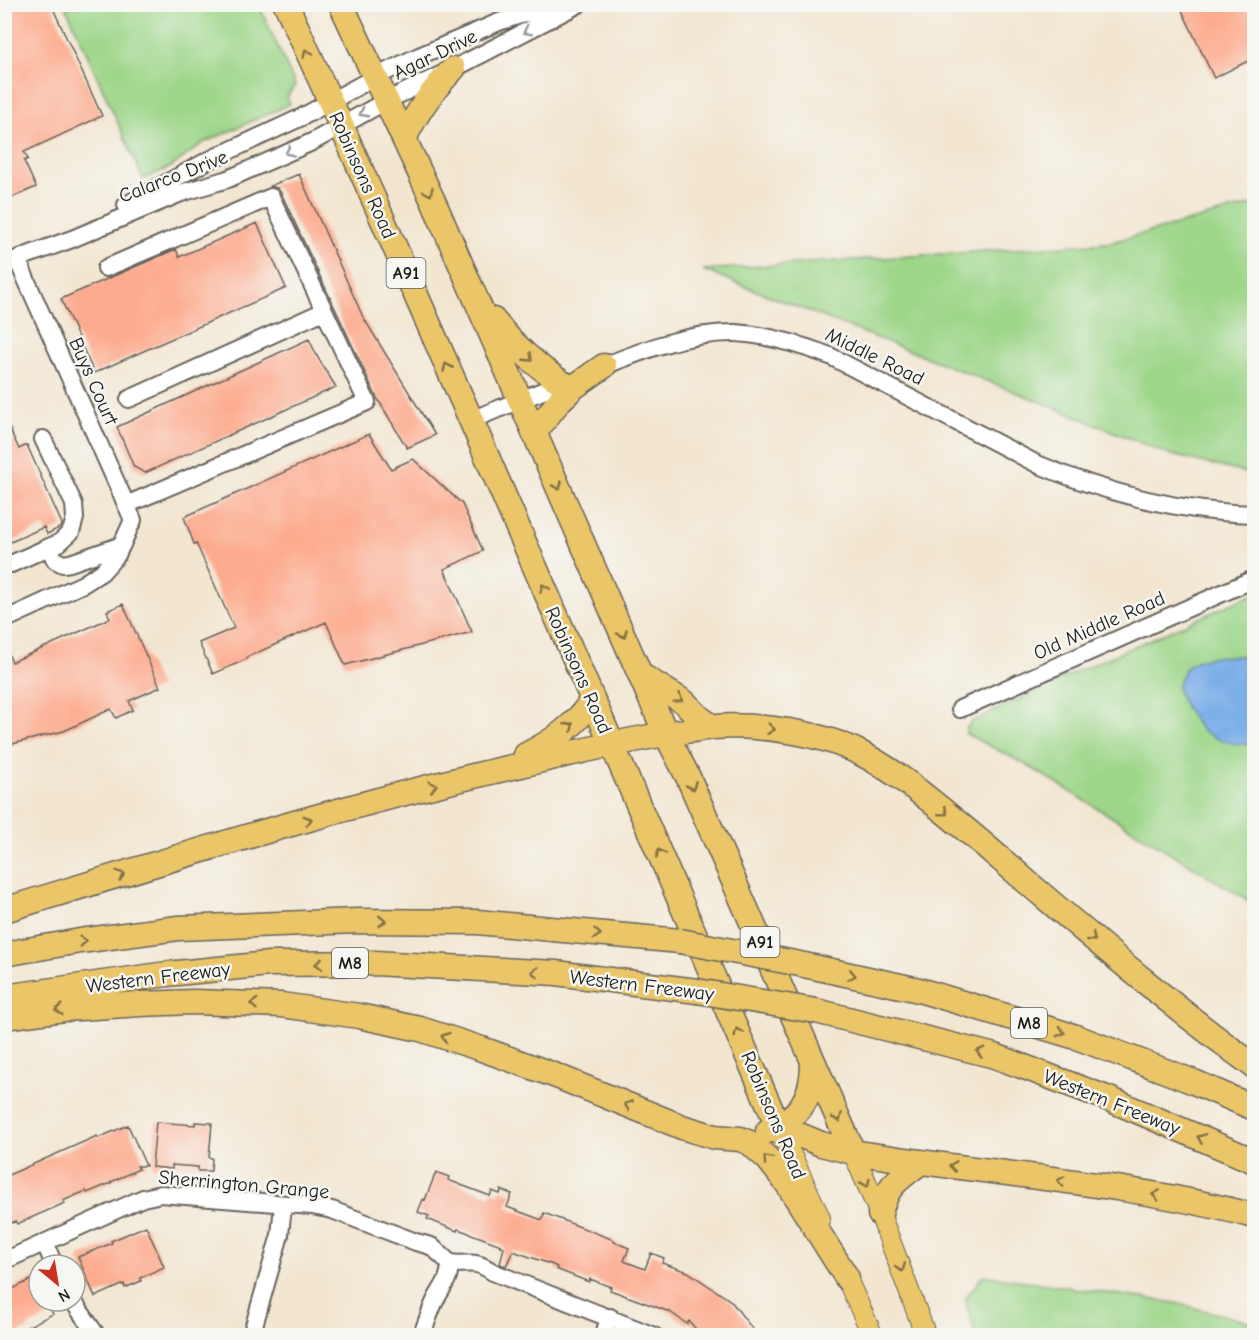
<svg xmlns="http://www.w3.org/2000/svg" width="1259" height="1340" viewBox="0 0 1259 1340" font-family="'Comic Neue',sans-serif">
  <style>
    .green { fill: #9dd689; stroke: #5c7952; stroke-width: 1.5 }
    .water { fill: #7baee8; stroke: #4c6582; stroke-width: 1.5 }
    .building { fill: #fdab8e }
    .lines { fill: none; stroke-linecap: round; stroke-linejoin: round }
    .minor-casing { stroke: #67635b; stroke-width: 20 }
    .major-casing { stroke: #67635b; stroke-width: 22 }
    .highway-casing { stroke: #67635b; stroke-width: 27 }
    .minor { stroke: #fff; stroke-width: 16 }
    .major { stroke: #ebc669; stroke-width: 20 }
    .highway { stroke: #ebc669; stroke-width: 24 }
    .highway-bridge-casing { stroke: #67635b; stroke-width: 27; stroke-linecap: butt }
    .highway-bridge { stroke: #ebc669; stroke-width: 24 }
    .oneway { stroke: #999 }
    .oneway2 { stroke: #847142 }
    .labels { text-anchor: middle; stroke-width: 5; stroke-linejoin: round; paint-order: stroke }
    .shield { fill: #f6f6f2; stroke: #5d5d5c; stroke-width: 1.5 }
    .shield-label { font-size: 18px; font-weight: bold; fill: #1c1c1c }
    .street-label { font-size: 20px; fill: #1c1c1c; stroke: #f6f6f2 }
  </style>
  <rect width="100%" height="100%" fill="#f6f6f2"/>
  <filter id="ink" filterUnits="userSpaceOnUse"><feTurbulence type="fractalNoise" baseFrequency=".0167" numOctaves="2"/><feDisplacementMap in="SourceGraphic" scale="12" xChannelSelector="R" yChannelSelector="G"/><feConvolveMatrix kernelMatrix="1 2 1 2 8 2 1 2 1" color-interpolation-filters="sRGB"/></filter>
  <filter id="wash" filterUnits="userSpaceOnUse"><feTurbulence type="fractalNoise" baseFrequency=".008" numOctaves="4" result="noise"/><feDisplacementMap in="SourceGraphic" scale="24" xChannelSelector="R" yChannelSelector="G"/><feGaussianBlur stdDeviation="1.35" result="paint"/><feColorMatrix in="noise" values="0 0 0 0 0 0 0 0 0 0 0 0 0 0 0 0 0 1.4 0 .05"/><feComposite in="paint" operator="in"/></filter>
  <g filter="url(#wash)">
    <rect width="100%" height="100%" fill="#f2e6d1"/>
    <path class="green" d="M65,5H259L295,85L287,97L290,104L203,143L171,167L143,179Z
      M1254,204V475L1168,454L1056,408L703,270L1108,243Z
      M1254,594V904L1025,764L966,734V728L971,722L1069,675Z
      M983,1275L1176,1303L1254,1323V1335H975L965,1299Z"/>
    <path class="water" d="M1244,656L1254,658V744C1236,746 1217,741 1202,730C1196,725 1178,697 1178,690C1177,682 1183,670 1189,665C1205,654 1225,657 1244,656Z"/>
    <g id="blocks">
      <path class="building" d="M4,4H51L102,116L24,152L28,159L24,161L36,187L4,201Z
        M1179,4H1254V58L1214,78Z
        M299,174L363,317L435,435L407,448L377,398L281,193L277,188L270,186Z
        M257,223L286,288L94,373L61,299L176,249L179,257Z
        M309,339L318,358L336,387L145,473L134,467L117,427Z
        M4,417L19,449L27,445L62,524L61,527L47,534L44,527L4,545Z
        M369,434L391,469L413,459L462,504L483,551L444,569L472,632L345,665L326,622L247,657V659L213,674L199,643L234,628L196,543L194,544L184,517Z
        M123,604L160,687L129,701L133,710L116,718L111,709L64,731L4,746V645L12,662L110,618L107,611Z
        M156,1122L195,1125V1122L212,1123L209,1158H212L211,1171H198V1167L172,1165V1169L152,1167Z
        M128,1125L146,1166H137L139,1169L111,1182V1183L87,1193L86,1191L74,1196L63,1201L65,1203L17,1224L16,1221L4,1226V1177L97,1136L98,1138Z
        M436,1172L449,1177L448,1180L490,1196L492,1191L500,1194L501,1190L512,1194L507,1207L542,1220L544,1213L614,1240V1242L629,1248L624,1261L645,1269L651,1253L664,1258L662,1263L688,1272L731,1301L757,1335H701L689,1321L687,1324L670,1312L610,1290L611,1287L590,1279L589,1282L556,1269L557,1267L553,1265L513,1251L506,1266L500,1264L504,1247L500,1246L501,1245L458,1229L457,1231L427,1219L429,1216L418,1212L423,1199L425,1200Z
        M146,1226L164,1267L140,1278L141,1281L125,1288L124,1284L95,1297L78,1257L112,1243L111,1241Z
        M35,1278L39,1287V1301H46L53,1314L27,1327L28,1329L14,1335H4V1293Z"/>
    </g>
  </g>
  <g filter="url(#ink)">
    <use href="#blocks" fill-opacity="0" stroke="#67635b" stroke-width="1.5"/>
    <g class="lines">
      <defs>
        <path id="minor" d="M126,205L207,161L302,117L375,77L419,56L499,22L555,4
          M17,259L72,239L181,193L228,179L312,142L386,101L453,69L579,4
          M106,268L271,197L367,402L126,505
          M594,370C639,352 686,332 736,333C769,335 799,344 830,356L1037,464C1106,493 1179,512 1254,514
          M129,399L324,311
          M471,420L567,381
          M43,439L74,504L75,518L71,532L59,543L49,547
          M11,564L49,547L55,560L63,564L70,563L122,545
          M4,620L83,584L102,572L117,555L133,520L17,259
          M960,709L1254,579
          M45,1243L54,1265
          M4,1261L143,1198L161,1194L312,1206L332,1210L416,1242L431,1246L450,1263C470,1266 472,1258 493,1272L654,1336
          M73,1301L97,1336
          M251,1336L280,1235L283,1205
          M421,1336C426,1325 429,1314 434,1303C441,1288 450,1281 450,1263
          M603,1336L610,1317"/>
        <path id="major" d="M778,1126L820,1218
          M853,1152L880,1214L926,1336
          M840,1264L873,1336"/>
        <path id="highway" d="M286,4L341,125L471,420L778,1126
          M341,4L434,203L666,734L688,777L853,1152
          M404,139C418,110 431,92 453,69
          M493,320C513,345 535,365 562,383
          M534,433L560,400L574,387L604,366
          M642,676L684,702L701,719L713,727
          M526,755C553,741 576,726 592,700
          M4,910C175,858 346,804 521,765C575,752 630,739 685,731C694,730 703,728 713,727C759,724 821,732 862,754C893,770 920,792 947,814C974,836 1001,859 1027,882C1101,945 1175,1009 1254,1066
          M4,954L80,941L178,928L357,921L477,922L680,941
          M795,963L919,990L1076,1037L1194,1082L1254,1108
          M4,997L167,974L269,964L374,963L556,973L697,991
          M816,1011L995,1056L1109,1099L1254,1161
          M4,1017L64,1009L140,1004L194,1002L281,1005L359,1016L420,1029L482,1049L554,1075L682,1127L715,1137L740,1139L750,1143L768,1159L787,1183L847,1278
          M778,1126L821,1144L853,1152C986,1174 1123,1181 1254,1216
          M768,1131C800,1117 813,1097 813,1063
          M880,1214C886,1185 899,1179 921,1162"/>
      </defs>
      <use href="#minor" class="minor-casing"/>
      <use href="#major" class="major-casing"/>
      <use href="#highway" class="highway-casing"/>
      <use href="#minor" class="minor"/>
      <use href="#major" class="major"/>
      <use href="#highway" class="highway"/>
      <defs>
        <path id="highway-bridge" d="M680,941L795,963
          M697,991L816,1011"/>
      </defs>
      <use href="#highway-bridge" class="highway-bridge-casing"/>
      <use href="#highway-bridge" class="highway-bridge"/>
    </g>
    <defs><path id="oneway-chevron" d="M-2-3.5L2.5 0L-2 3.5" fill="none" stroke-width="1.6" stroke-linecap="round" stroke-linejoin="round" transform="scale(1.5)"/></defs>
    <g class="oneway">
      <use href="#oneway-chevron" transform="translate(527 31) rotate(153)"/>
      <use href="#oneway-chevron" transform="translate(363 113) rotate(152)"/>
      <use href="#oneway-chevron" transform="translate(289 152) rotate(156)"/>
    </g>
    <g class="oneway2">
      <use href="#oneway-chevron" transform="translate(307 53) rotate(-115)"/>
      <use href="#oneway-chevron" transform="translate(429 192) rotate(65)"/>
      <use href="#oneway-chevron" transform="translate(529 358) rotate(43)"/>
      <use href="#oneway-chevron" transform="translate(447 367) rotate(-114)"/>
      <use href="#oneway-chevron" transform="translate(558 486) rotate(66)"/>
      <use href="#oneway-chevron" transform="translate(544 588) rotate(-113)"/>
      <use href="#oneway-chevron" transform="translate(623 634) rotate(66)"/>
      <use href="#oneway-chevron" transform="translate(679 699) rotate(35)"/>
      <use href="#oneway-chevron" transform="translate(570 726) rotate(-43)"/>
      <use href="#oneway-chevron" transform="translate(771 729) rotate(6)"/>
      <use href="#oneway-chevron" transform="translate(433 786) rotate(-14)"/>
      <use href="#oneway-chevron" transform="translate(692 786) rotate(66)"/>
      <use href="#oneway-chevron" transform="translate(944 812) rotate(39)"/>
      <use href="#oneway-chevron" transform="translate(308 820) rotate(-16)"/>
      <use href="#oneway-chevron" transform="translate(660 853) rotate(-114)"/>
      <use href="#oneway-chevron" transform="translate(121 875) rotate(-17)"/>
      <use href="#oneway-chevron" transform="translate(382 921) rotate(1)"/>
      <use href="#oneway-chevron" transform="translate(597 934) rotate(5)"/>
      <use href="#oneway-chevron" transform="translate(1092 938) rotate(41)"/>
      <use href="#oneway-chevron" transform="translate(83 941) rotate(-8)"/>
      <use href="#oneway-chevron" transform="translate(319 964) rotate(179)"/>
      <use href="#oneway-chevron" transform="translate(535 972) rotate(-177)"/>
      <use href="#oneway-chevron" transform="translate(852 975) rotate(12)"/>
      <use href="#oneway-chevron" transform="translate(254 1004) rotate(-177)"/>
      <use href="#oneway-chevron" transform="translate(59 1010) rotate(174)"/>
      <use href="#oneway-chevron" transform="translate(738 1032) rotate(-114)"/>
      <use href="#oneway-chevron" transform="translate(1061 1032) rotate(17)"/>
      <use href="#oneway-chevron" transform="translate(445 1037) rotate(-162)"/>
      <use href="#oneway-chevron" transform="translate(980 1052) rotate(-165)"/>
      <use href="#oneway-chevron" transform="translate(628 1105) rotate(-158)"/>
      <use href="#oneway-chevron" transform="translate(838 1118) rotate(66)"/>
      <use href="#oneway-chevron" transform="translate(1201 1138) rotate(-157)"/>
      <use href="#oneway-chevron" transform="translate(767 1159) rotate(-131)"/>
      <use href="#oneway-chevron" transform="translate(953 1166) rotate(-172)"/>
      <use href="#oneway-chevron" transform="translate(1061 1181) rotate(-172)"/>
      <use href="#oneway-chevron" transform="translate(866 1183) rotate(66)"/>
      <use href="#oneway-chevron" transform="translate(1156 1195) rotate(-171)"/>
      <use href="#oneway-chevron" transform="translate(901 1268) rotate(69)"/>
    </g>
  </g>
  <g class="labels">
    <g class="shield">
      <rect x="386.5" y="258" width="39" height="30" rx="4.5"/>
      <rect x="740.5" y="927" width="39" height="30" rx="4.5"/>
      <rect x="332" y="948" width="36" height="30" rx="4.5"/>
      <rect x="1011" y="1008" width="36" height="30" rx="4.5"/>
    </g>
    <g class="shield-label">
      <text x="406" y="279">A91</text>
      <text x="760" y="948">A91</text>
      <text x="350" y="969">M8</text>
      <text x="1029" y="1029">M8</text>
    </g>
    <g class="street-label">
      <text transform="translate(435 54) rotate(-26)" y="7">Agar Drive</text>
      <text transform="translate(363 175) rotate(66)" y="7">Robinsons Road</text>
      <text transform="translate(173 176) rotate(-21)" y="7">Calarco Drive</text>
      <text transform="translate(875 356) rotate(26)" y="7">Middle Road</text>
      <text transform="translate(94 381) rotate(66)" y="7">Buys Court</text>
      <text transform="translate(1099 625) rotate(-24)" y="7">Old Middle Road</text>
      <text transform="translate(579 670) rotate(66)" y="7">Robinsons Road</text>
      <text transform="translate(158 977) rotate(-7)" y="7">Western Freeway</text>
      <text transform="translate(642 985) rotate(7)" y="7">Western Freeway</text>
      <text transform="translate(1112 1102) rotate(22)" y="7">Western Freeway</text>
      <text transform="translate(774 1115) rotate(67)" y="7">Robinsons Road</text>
      <text transform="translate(244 1184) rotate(5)" y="7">Sherrington Grange</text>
    </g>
  </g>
  <rect width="1259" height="1340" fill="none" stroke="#f6f6f2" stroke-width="24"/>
  <g transform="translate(57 1283) rotate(150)"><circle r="28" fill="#f6f6f2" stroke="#9f9f9c" stroke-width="1.5"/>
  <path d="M0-4.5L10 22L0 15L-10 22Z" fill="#c8321e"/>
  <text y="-9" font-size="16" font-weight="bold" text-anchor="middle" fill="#1c1c1c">N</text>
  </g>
</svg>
